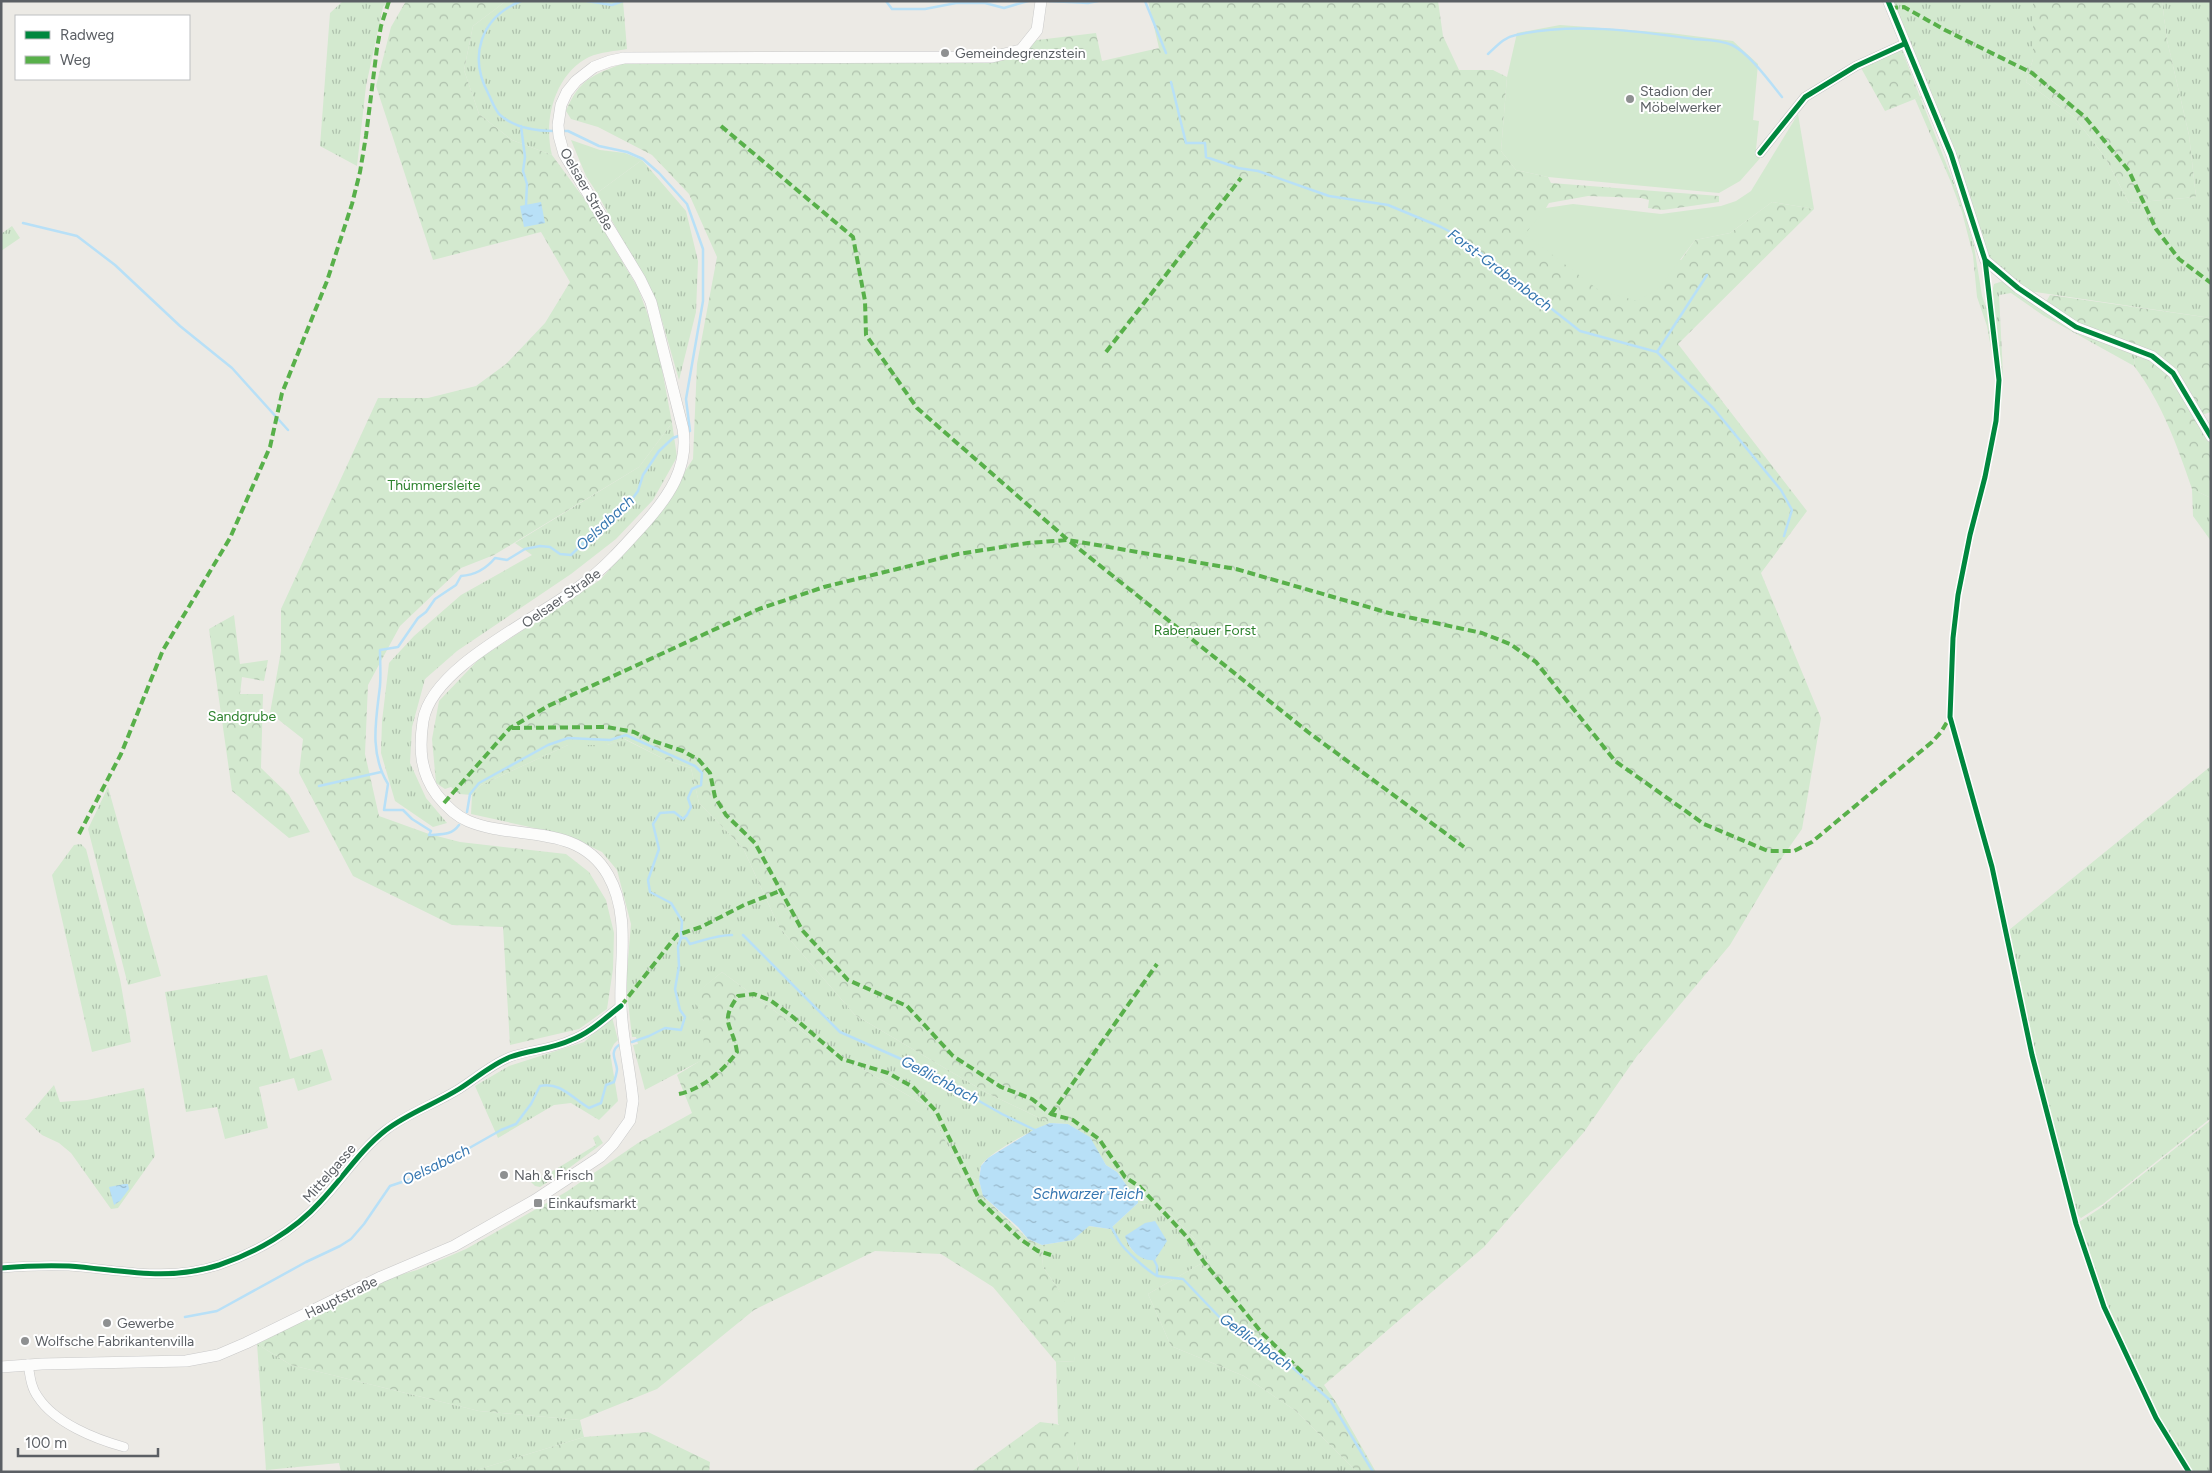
<svg xmlns="http://www.w3.org/2000/svg" width="2212" height="1473" viewBox="0 0 2212 1473" font-family="Figtree,sans-serif">
  <style>
    .grass { fill: url(#grass-tufts); fill-rule: evenodd }
    .forest { fill: url(#forest-crowns) }
    .garden { fill: #d3e9cf }
    .water { fill: url(#water-ripples) }
    .lines { fill: none; stroke-linecap: round; stroke-linejoin: round }
    .stream { stroke: #b8e0f7; stroke-width: 2.5 }
    .minor-casing { stroke: #c8c8c8; stroke-width: 10 }
    .tertiary-casing { stroke: #c8c8c8; stroke-width: 11 }
    .secondary-casing { stroke: #c9c9c9; stroke-width: 12 }
    .minor { stroke: #fcfcfb; stroke-width: 9 }
    .tertiary { stroke: #fcfcfb; stroke-width: 10 }
    .secondary { stroke: #fcfcfb; stroke-width: 11 }
    .quiet { stroke: #58b04a; stroke-width: 4; stroke-dasharray: 8 4; stroke-linecap: butt }
    .cycleway-casing { stroke: #fff; stroke-width: 8 }
    .cycleway { stroke: #00873e; stroke-width: 5 }
    .poi-dot { fill: #8e9091; stroke: #fff; stroke-width: 2 }
    .labels { text-anchor: middle; stroke-width: 4; stroke-linejoin: round; paint-order: stroke }
    .poi-label { font-size: 14px; fill: #5b5f64; stroke: #fff; text-anchor: start }
    .street-label { font-size: 14px; fill: #5b5f64; stroke: #fff }
    .park-label { font-size: 14px; fill: #2d822d; stroke: #fff }
    .water-label { font-size: 15px; font-style: italic; fill: #3576b0; stroke: #fff }
  </style>
  <defs>
    <pattern id="grass-tufts" width="24" height="20" patternUnits="userSpaceOnUse" patternTransform="scale(1.25)"><rect width="24" height="20" fill="#d3e9cf"/><path d="M3 7l-1-3M5 7V3M7 7l1-3M15 17l-1-3M17 17v-4M19 17l1-3" fill="none" stroke="#aec0ac"/></pattern>
    <pattern id="forest-crowns" width="20" height="18" patternUnits="userSpaceOnUse" patternTransform="scale(1.25)"><rect width="20" height="18" fill="#d3e9cf"/><path d="M2 6a3 3 0 1 1 6 0M12 15a3 3 0 1 1 6 0" fill="none" stroke="#aec0ac"/></pattern>
    <pattern id="water-ripples" width="26" height="14" patternUnits="userSpaceOnUse" patternTransform="scale(1.25)"><rect width="26" height="14" fill="#b8e0f7"/><path d="M2 4q2-2 4 0t4 0M15 11q2-2 4 0t4 0" fill="none" stroke="#99b9cc"/></pattern>
  </defs>
  <rect width="100%" height="100%" fill="#eceae5"/>
  <path class="grass" d="M343,1H388L383,7L366,86L357,166L320,146L330,13Z
    M506,1H623L627,49C616,51 600,52 589,57C555,74 543,120 552,155L512,140L479,114L464,70L473,26Z
    M1888,1H2033V59L2026,82L2074,117L2105,157L2129,203L2196,197L2189,135L2167,40L2162,1H2211V318L2028,291L2139,357L2135,359L2134,366L2044,316L2011,293L1999,295L2003,375L2001,409L1999,408L2000,357L1992,292L1994,284L2003,281L1985,260L1925,95L1921,99L1962,204L1974,246L1982,296L1991,321L1995,371L1987,326L1977,297L1973,255L1962,212L1950,180L1915,99L1925,94Z
    M642,160L686,211L698,261L696,312L679,380L657,303L597,193Z
    M12,226L20,238L1,251V234Z
    M672,423L677,457L653,500L616,539L571,574L457,651L425,679L412,727L410,763L426,798L447,823L433,827L395,801L381,753L382,721L389,663L414,636L461,595L532,555L515,543L639,467Z
    M2192,489L2211,498V541L2193,516Z
    M624,739L668,761L691,768L699,803L743,848L779,927L855,1015L987,1093L1050,1123C1034,1129 992,1151 982,1164C979,1168 980,1175 979,1180L962,1174L928,1107L818,1043L722,972L692,997L704,1021V1059L645,1090L633,1045L638,1044L636,1037H632L626,983L631,924L617,870L602,852L566,835L471,814L472,795L481,785L568,745H607Z
    M2211,766V1118L2103,1204L2081,1218L2075,1212C2048,1120 2024,1026 2009,930Z
    M108,787L161,976L128,985L88,829Z
    M81,844L86,849L120,979L131,1042L92,1052L52,875L74,845Z
    M267,975L290,1059L322,1049L332,1080L298,1091L294,1078L259,1087L268,1128L225,1139L217,1107L186,1112L165,992Z
    M612,1017L618,1040L614,1044L610,1052L618,1101L599,1120L571,1103L554,1105L498,1138L475,1086L509,1066L584,1042Z
    M54,1085L60,1102L87,1100L144,1088L155,1156L118,1208L111,1209L71,1153L59,1143L42,1135L25,1119Z
    M2211,1120V1472H2189L2156,1418L2104,1307L2076,1224L2099,1209Z
    M598,1135L603,1143L569,1168L540,1187L535,1186L531,1182L532,1176L536,1181L596,1145L593,1138Z
    M1138,1203L1161,1205L1195,1239L1209,1259L1148,1294L1171,1346L1244,1376L1296,1411L1357,1472H1079C1078,1452 1074,1437 1058,1424L1056,1362L1075,1361L1059,1290L1043,1267L1042,1245L1073,1240L1088,1226L1110,1229ZM1160,1229L1164,1243L1155,1260C1139,1258 1129,1252 1126,1236Z
    M257,1344L291,1365L479,1411L580,1420L584,1437L470,1472H341L339,1463L266,1470Z"/>
  <path class="forest" d="M406,1H506L473,26L464,70L479,114L512,140L552,155L588,204L638,288L656,337L672,423L639,467L494,555L461,568L400,626L368,685L365,754L379,816L429,834L460,842L566,854L589,872L606,900L614,933L613,969L607,1009L579,1029L510,1045L503,927L452,925L353,876L299,773L303,739L270,713L281,651V609L378,398H428L476,386L506,364L545,323L570,282L541,232L433,260L376,86L391,27Z
    M1148,1H1438L1443,36L1459,70H1493L1507,77L1501,151L1516,170L1548,177L1551,183L1719,196V202L1663,210L1648,208L1649,200L1641,198L1588,196L1549,203L1546,208L1681,260L1695,240L1730,233L1772,202L1814,209L1678,344L1807,511L1761,573L1821,718L1802,829L1783,856L1730,945L1637,1056L1584,1132L1484,1247L1324,1385L1336,1402L1376,1472H1357L1296,1411L1244,1376L1171,1346L1148,1294L1209,1259L1195,1239L1161,1205L1138,1203V1194L1130,1190L1117,1172L1106,1165L1089,1137L1068,1124L1050,1123L987,1093L855,1015L779,927L743,848L699,803L691,768L668,761L625,739L607,745H568L481,785L472,795L459,794L451,787L445,789L436,783L432,739L439,701L479,659L600,580L651,523L693,459L697,364L717,257L689,194L652,155L598,127L571,119L566,111C579,79 593,75 624,63L982,59L1029,41L1096,33L1102,61L1159,48Z
    M2033,1H2162L2167,40L2189,135L2196,197L2129,203L2105,157L2074,117L2026,82L2033,59Z
    M1897,49L1902,50L1920,97L1885,111L1861,68Z
    M2050,295L2211,318V412L2195,417L2211,443V498L2192,489C2177,445 2162,403 2134,366L2135,359L2139,357L2131,343L2081,325L2046,302Z
    M234,615L240,664L268,660L264,681L242,677L240,694H263L261,768L289,795L310,832L289,838L232,791L209,629Z
    M722,972L818,1043L928,1107L962,1174L979,1180L983,1196L1028,1239L1042,1245L1043,1267L1059,1290L1071,1316L1075,1361L1056,1362L993,1287L941,1254L875,1251L754,1310L657,1389L580,1420L479,1411L291,1365L257,1344L389,1278L417,1270L466,1249L566,1192L638,1143L692,1113L677,1075L703,1059L704,1021L691,997Z
    M1040,1422C1045,1423 1051,1423 1056,1424C1075,1429 1078,1456 1079,1472H971Z
    M648,1432L710,1462L709,1472H470L584,1437Z"/>
  <path class="garden" d="M1560,25L1670,33L1733,41L1758,64L1753,120L1759,121L1756,149L1762,156L1740,181L1719,193L1548,177L1516,170L1501,151L1507,77L1517,33Z
    M1798,114L1814,209L1772,202L1730,233L1695,240L1659,288L1638,301L1600,291L1525,234L1546,208L1573,204L1661,214L1721,206L1736,201L1751,191Z
    M571,140L600,150L625,153L642,160L597,193L586,176Z"/>
  <path class="water" d="M541,202L545,223L524,227L520,206Z
    M1050,1123L1068,1124L1090,1137L1106,1165L1117,1172L1130,1190L1138,1194V1203L1110,1229L1089,1226L1073,1240L1042,1245L1028,1239L1018,1227L983,1196L979,1180L981,1166L988,1158L1035,1129Z
    M124,1184H128L129,1189L120,1201L114,1205L109,1187Z
    M1155,1221L1167,1241L1155,1260C1140,1262 1129,1249 1125,1236L1145,1223Z"/>
  <g class="lines">
    <path class="stream" d="M521,1C480,18 468,57 489,95C492,101 495,110 500,115C515,128 536,131 554,131
      M587,1L612,5L623,1
      M886,1L892,9H925L956,3H985L1004,8L1028,1
      M1049,1L1088,3L1098,1
      M1145,1L1166,53
      M1488,54C1497,46 1504,37 1516,35C1572,22 1638,31 1694,39C1706,40 1721,40 1732,45C1749,53 1770,82 1782,97
      M1171,82L1186,143H1205L1206,157L1238,168L1258,171L1329,196L1388,205L1441,227L1460,237L1580,331L1657,352L1714,409L1781,490L1792,510L1784,536
      M521,126L525,157L523,171L527,184L526,205
      M562,131H568L599,146L627,152L643,159L659,173L687,204L703,249V301L686,399L690,431L686,433
      M23,223L77,236L115,265L180,326L232,368L288,430
      M1657,352L1707,275
      M319,786L381,772
      M467,812L470,794L479,783L548,745L568,738L610,740L626,735L695,766L702,773L701,785L692,789L688,798L691,807L687,815L683,819L674,812L660,813L653,824L659,849L648,880L650,892L671,903L682,921L681,938L678,947L679,966L675,989L680,1010L685,1017L681,1030L665,1028L649,1036L632,1042
      M459,825C451,836 441,834 429,835L431,831L412,819L403,810H384L388,784C369,753 376,720 380,686C381,674 380,662 380,650L398,647L418,618L426,612L435,599L456,585L461,576C476,575 486,569 495,558L507,560L525,549L540,546L550,547L560,554L571,555L599,528L612,521L624,510L638,491L643,475L659,451L673,438L681,435
      M743,935L840,1032L917,1066L1002,1114L1037,1131
      M682,938H686L690,944C705,940 717,935 732,935
      M1111,1227C1114,1231 1116,1236 1119,1241C1124,1250 1148,1271 1157,1276
      M1153,1258L1157,1266V1276L1183,1279L1225,1323L1278,1355L1330,1400L1373,1472
      M185,1317L217,1311L306,1262L340,1246L351,1239L364,1224L390,1186L420,1176L501,1130L516,1124L531,1104L540,1086C560,1081 573,1099 589,1108L601,1103L606,1085L614,1082C615,1078 617,1073 617,1069C616,1060 609,1052 619,1045"/>
    <defs>
      <path id="minor" d="M1760,153L1805,97L1856,66L1904,44
        M1,1268C24,1266 46,1265 69,1266C122,1270 166,1282 219,1265C255,1253 294,1231 320,1202C343,1178 360,1150 386,1130C408,1113 435,1104 459,1089C475,1079 492,1064 510,1057C530,1050 552,1049 571,1040C590,1033 605,1018 621,1006
        M28,1364C30,1376 31,1388 38,1397C55,1423 95,1439 124,1447"/>
      <path id="tertiary" d="M1888,1L1951,154L1985,260L2018,288L2076,327L2152,356L2173,373L2211,437"/>
      <path id="secondary" d="M1,1367L42,1364L186,1361L218,1355L246,1343L381,1277L454,1246L535,1200L600,1157L613,1144L630,1120L633,1101C630,1069 622,1037 621,1006C619,962 631,915 608,875C578,822 515,841 468,821C456,816 445,805 437,795C420,772 419,748 423,721C432,665 540,618 583,584C607,566 625,545 645,523C669,496 689,467 683,429L651,302L640,279L564,154L559,136L558,125L561,105L567,92L576,81L594,67L610,61L624,58L992,57L1021,50L1037,30L1041,1"/>
    </defs>
    <use href="#minor" class="minor-casing"/>
    <use href="#tertiary" class="tertiary-casing"/>
    <use href="#secondary" class="secondary-casing"/>
    <use href="#minor" class="minor"/>
    <use href="#tertiary" class="tertiary"/>
    <use href="#secondary" class="secondary"/>
    <path class="quiet" d="M1890,8L1904,7L1945,30L2032,73L2085,117L2129,171L2156,229L2179,259L2211,283
      M721,126L853,237L865,301L866,335L917,408L1068,540L1308,732L1464,847
      M1106,352L1241,178
      M512,728L607,727L634,732L650,740L683,751L699,760L710,773L715,797L726,815L755,843L802,930L848,980L907,1006L953,1056L1001,1087L1032,1099L1051,1114L1073,1120L1099,1139L1125,1177L1140,1187L1187,1237L1204,1262L1262,1333L1305,1375
      M444,803L510,728L548,706L759,609L824,587L958,554L1028,543L1068,540L1236,569L1389,613L1482,633L1510,644L1536,662L1615,761L1704,824L1768,851H1794L1812,842L1932,742L1941,732L1950,717
      M79,834L121,754L163,650L230,538L270,447L282,393L327,281L352,204L360,172L366,136L377,48L381,26L389,1
      M621,1006L677,935L701,927L744,905L780,891
      M679,1094C702,1089 723,1071 737,1052C733,1024 718,1024 738,996L754,994L770,1000L793,1017L842,1059L888,1073L913,1087L936,1111L980,1201L1020,1239L1038,1251L1051,1255
      M1051,1114L1157,964"/>
    <defs>
      <path id="cycleway" d="M1888,1L1951,154L1985,260L2018,288L2076,327L2152,356L2173,373L2211,437
        M1760,153L1805,97L1856,66L1904,44
        M1985,260L1999,380L1996,421L1985,477L1970,535L1958,595L1953,638L1950,717L1992,867L2032,1055L2076,1224L2104,1307L2156,1418L2189,1472
        M1,1268C24,1266 46,1265 69,1266C122,1270 166,1282 219,1265C255,1253 294,1231 320,1202C343,1178 360,1150 386,1130C408,1113 435,1104 459,1089C475,1079 492,1064 510,1057C530,1050 552,1049 571,1040C590,1033 605,1018 621,1006"/>
    </defs>
    <use href="#cycleway" class="cycleway-casing"/>
    <use href="#cycleway" class="cycleway"/>
  </g>
  <g class="poi-dot">
    <circle cx="945" cy="53" r="5"/>
    <circle cx="1630" cy="99" r="5"/>
    <circle cx="504" cy="1175" r="5"/>
    <rect x="533" y="1198" width="10" height="10" rx="2.5"/>
    <circle cx="107" cy="1323" r="5"/>
    <circle cx="25" cy="1341" r="5"/>
  </g>
  <g class="labels">
    <g class="poi-label">
      <text x="955" y="58">Gemeindegrenzstein</text>
      <text x="1640" y="96">Stadion der<tspan x="1640" dy="16">Möbelwerker</tspan></text>
      <text x="514" y="1180">Nah &amp; Frisch</text>
      <text x="548" y="1208">Einkaufsmarkt</text>
      <text x="117" y="1328">Gewerbe</text>
      <text x="35" y="1346">Wolfsche Fabrikantenvilla</text>
    </g>
    <g class="street-label">
      <text transform="translate(587 189) rotate(60)" y="5">Oelsaer Straße</text>
      <text transform="translate(561 598) rotate(-35)" y="5">Oelsaer Straße</text>
      <text transform="translate(329 1173) rotate(-49)" y="5">Mittelgasse</text>
      <text transform="translate(341 1297) rotate(-26)" y="5">Hauptstraße</text>
    </g>
    <g class="park-label">
      <text x="434" y="490">Thümmersleite</text>
      <text x="1205" y="635">Rabenauer Forst</text>
      <text x="242" y="721">Sandgrube</text>
    </g>
    <g class="water-label">
      <text transform="translate(1500 270) rotate(37)" y="5">Forst-Grabenbach</text>
      <text transform="translate(605 523) rotate(-43)" y="5">Oelsabach</text>
      <text transform="translate(940 1080) rotate(28)" y="5">Geßlichbach</text>
      <text transform="translate(436 1165) rotate(-26)" y="5">Oelsabach</text>
      <text x="1088" y="1199">Schwarzer Teich</text>
      <text transform="translate(1256 1342) rotate(36)" y="5">Geßlichbach</text>
    </g>
  </g>
  <rect width="2212" height="1473" fill="none" stroke="#5b5f64" stroke-width="5"/>
  <rect x="15" y="15" width="175" height="65" fill="#ffffff" stroke="#bdbfc1"/>
  <rect x="25" y="31" width="25" height="8" fill="#00873e" stroke="#bdbfc1"/>
  <text x="60" y="40" font-size="15" fill="#5b5f64">Radweg</text>
  <rect x="25" y="56" width="25" height="8" fill="#58b04a" stroke="#bdbfc1"/>
  <text x="60" y="65" font-size="15" fill="#5b5f64">Weg</text>
  <path d="M18 1448v8h140v-8" fill="none" stroke="#5b5f64" stroke-width="2.5"/>
  <text x="25" y="1448" font-size="15" fill="#5b5f64" stroke="#ffffff" stroke-width="4" paint-order="stroke">100 m</text>
</svg>
